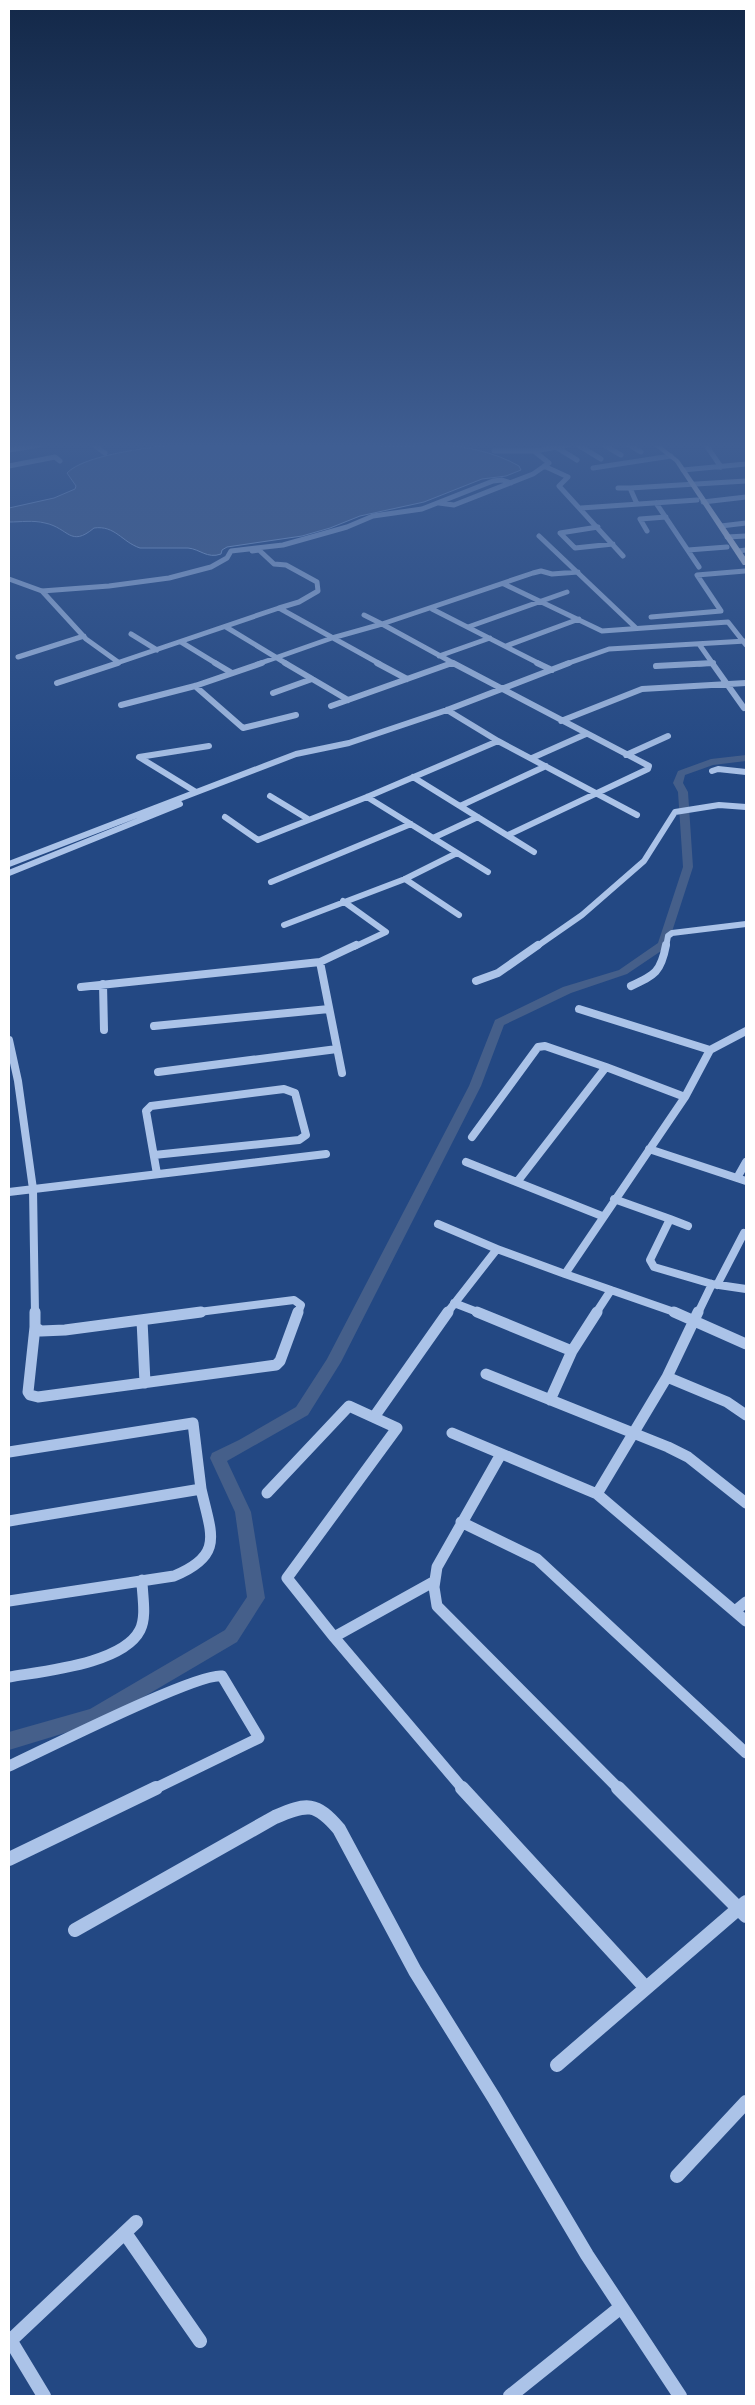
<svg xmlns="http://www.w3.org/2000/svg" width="755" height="2405" viewBox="0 0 755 2405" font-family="Lato,sans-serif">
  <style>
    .water { fill: #455f8a; stroke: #9fbde9 }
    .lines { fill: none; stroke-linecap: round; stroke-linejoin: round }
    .canal { fill: #455f8a; fill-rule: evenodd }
    .minor-far4 { stroke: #abc3e8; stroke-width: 5 }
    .minor-far3 { stroke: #abc3e8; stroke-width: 6 }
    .minor-far2 { stroke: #abc3e8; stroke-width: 8 }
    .minor-far1 { stroke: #abc3e8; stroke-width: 11 }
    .minor { stroke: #abc3e8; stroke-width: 14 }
    .major { fill: #eef3fe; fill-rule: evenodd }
  </style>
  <rect width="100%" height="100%" fill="#234883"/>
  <path class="water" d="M172,445H372C392,448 413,445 434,445C462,445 495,452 519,466L521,470L506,476L482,479L424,502L360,516L330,528L302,536L227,547L222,550L221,554C207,559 200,549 188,548H140C122,542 115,525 94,528C70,548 69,528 45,523C33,520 21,522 9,522V508L54,498L75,489L76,486L67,473C84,455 147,448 172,445Z"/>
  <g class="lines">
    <path class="canal" d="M746,755V761L713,765L685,775L683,783L688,792L693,867L667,947L627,974L571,993L504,1025L481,1086L341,1362L308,1415L227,1461L251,1512L265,1598L237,1642L101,1722L9,1750V1732L90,1709L225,1630L247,1597L235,1512L210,1458L212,1453L239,1440L296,1407L327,1359L469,1086L495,1020L563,987L619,970L658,943L683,867L678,792L673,783L678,771L711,759Z"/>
    <path class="minor-far4" d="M94,445L105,453
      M578,445L601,459
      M604,445L621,455
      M629,445L641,452
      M706,445L721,467
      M556,447L577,460
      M9,450L40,445
      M494,451H534
      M9,466L55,457L60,461
      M544,466L568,477L559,486L623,556
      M593,468L671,456
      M683,470L746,464
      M618,488H630L637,504
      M630,488L746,481
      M703,502L746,497
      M439,503L454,505L533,474L549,463L534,451L569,445
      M656,503L699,567
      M581,508L697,500
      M721,526L746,523
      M598,527L560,533L575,548L613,544
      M647,531L640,519L666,517
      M539,536L636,628
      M727,537L746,536
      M688,550L727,547
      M252,551L259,550L274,564L286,565L317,582L318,591L299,602L279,608
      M738,551L746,550
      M9,579L42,591L109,586L169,578L211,567L227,558L231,551L283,545L347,527L373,516L422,509L493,481L502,480L511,483
      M504,584L602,631L728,622L746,645
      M42,591L86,639L118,662
      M432,609L540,664
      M651,617L721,611L697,575L745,571
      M382,624L455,664
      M382,624L533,573L541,571L552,574L578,572
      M226,627L287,664
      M468,627L567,592
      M131,634L157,650
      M181,642L217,664
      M699,644L713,664
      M506,646L579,619
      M439,656L490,638
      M18,657L84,636
      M114,664L279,608L380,664
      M258,664L332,638L382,624L364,615
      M450,664L452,663
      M566,664L609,649L746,641
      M699,664L713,663"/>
    <path class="minor-far3" d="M215,663L232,673
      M285,663L348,700
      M377,663L407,679
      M453,663L649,766L648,769L508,835
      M537,663L552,670
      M712,663L744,708
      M656,666L713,663
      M57,683L118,663
      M195,686L243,728L296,715
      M273,693L312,679
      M121,705L195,686L262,663
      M331,706L452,663
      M447,710L498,741L637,815
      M561,721L642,689L746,683
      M626,755L668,736
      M532,758L586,734
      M712,771L718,769L746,772
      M413,777L534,852
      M196,792L139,757L209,746
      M270,796L308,819
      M367,797L488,872
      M460,806L546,766
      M225,817L258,840L367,797L498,741
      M433,838L478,817
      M9,864L296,754L349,743L447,710L569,663
      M9,873L180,804
      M405,879L459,915
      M271,882L411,824
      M343,901L386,932L354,947
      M284,925L405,879L457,853
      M536,947L582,915L644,861L675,812L719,805L746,807
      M666,947L668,936L672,933L746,924"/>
    <path class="minor-far2" d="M320,962L342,1073
      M476,981L498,973L538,945
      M103,984L104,1030
      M631,986C655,975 661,972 666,945
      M81,987L320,962L356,945
      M154,1026L329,1009
      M9,1040L18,1081L33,1189L35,1313
      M710,1050L746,1031
      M606,1067L685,1097
      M158,1072L337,1049
      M472,1137L538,1047L545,1046L606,1067L517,1182
      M649,1149L746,1181
      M154,1155L299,1140L306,1135L295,1093L284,1089L151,1106L146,1111L157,1174
      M466,1162L602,1216
      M737,1178L746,1162
      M9,1192L326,1154
      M614,1199L670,1219L650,1260L654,1267L712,1284L746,1289
      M670,1219L688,1226
      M438,1224L497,1249
      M565,1274L677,1313
      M717,1285L744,1233
      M454,1303L480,1313
      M191,1313L294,1300L301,1305L298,1313
      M447,1313L497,1249L565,1274L685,1097L710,1050L579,1009
      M596,1313L611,1290
      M698,1313L712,1284"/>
    <path class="minor-far1" d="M35,1312V1327
      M477,1312L572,1351L550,1400
      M674,1312L746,1344
      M698,1312L667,1377L727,1402L746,1415
      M142,1320L145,1383
      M35,1327L41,1331L65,1330L201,1312
      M35,1327L28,1392L30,1395L38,1397L276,1365L280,1361L298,1312
      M572,1351L597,1312
      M486,1374L668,1447L688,1457L746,1503
      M374,1417L448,1312
      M452,1433L597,1494L746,1621
      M9,1452L193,1423L201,1489L9,1521
      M501,1454L437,1567L434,1587L437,1606L619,1789
      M267,1493L349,1406L397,1428L287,1578L334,1637L463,1789
      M597,1494L667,1377
      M461,1522L537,1559L746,1753
      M9,1601L174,1576C225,1555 211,1534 201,1489
      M735,1611L746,1602
      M334,1637L433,1582
      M9,1677C43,1671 123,1664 140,1630C147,1616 142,1595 142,1580
      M9,1766C42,1751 198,1672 222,1676L259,1738L154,1789"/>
    <path class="minor" d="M462,1788L646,1988
      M618,1788L746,1916
      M9,1859L156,1788
      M75,1930L275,1817C307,1803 316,1802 339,1829L415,1971L494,2098L587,2255L680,2396
      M557,2065L746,1902
      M677,2176L746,2102
      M125,2233L200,2341
      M9,2338L44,2396
      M10,2341L136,2222
      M510,2396L621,2307"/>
    <path class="major" d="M653,445H660L679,460L746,558V565H743L675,462Z"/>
  </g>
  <linearGradient id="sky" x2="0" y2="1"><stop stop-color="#132848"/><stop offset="0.57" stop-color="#3f5e93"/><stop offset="1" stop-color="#3f5e93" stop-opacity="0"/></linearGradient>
  <rect width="755" height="782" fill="url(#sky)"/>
  <rect width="755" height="2405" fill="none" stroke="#ffffff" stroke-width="20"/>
</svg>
